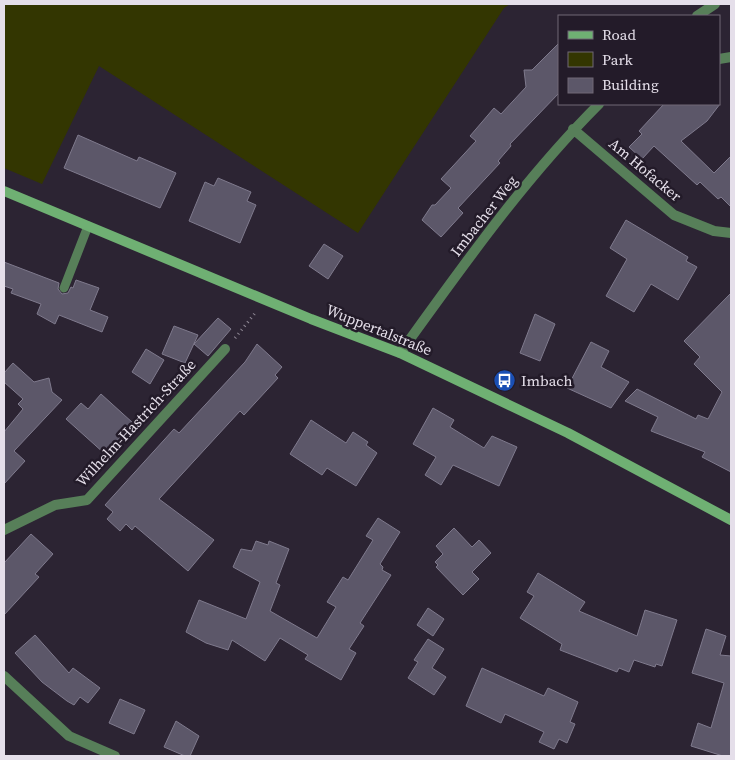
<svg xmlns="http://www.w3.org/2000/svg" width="735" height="760" viewBox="0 0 735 760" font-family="'Source Serif 4',serif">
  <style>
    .green { fill: #333601 }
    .building { fill: #5c5769; stroke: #7f7a8d }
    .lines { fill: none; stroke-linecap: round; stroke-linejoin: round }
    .path { stroke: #8e8794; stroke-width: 3; stroke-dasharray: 1 4; stroke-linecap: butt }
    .lane { stroke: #577f59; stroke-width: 9 }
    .street { stroke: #577f59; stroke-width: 10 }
    .secondary { stroke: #6fb073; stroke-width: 10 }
    .labels { text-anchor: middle; stroke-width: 5; stroke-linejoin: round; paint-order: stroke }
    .street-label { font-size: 15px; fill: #e5dfea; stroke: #231b29 }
    .poi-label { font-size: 15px; fill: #e5dfea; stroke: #231b29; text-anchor: start }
  </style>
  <rect width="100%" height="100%" fill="#2c2433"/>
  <path class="green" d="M4,4H510L504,8L358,233L99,66L42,184L4,168Z"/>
  <path class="building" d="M559,43V93L510,144L511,146L498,161L500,163L458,208L463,213L441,237L422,220L432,205H435L451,188L441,179L476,141L470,136L494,108L501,114L526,87L524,70H532Z
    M664,104H720L707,121L681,141L714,173L731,156V207L721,197L718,199L700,182L697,185L654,146L642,159L629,147L642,134L639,131Z
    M78,135L137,161L139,157L176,173L160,208L64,168Z
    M218,178L251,192L247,201L256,205L240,243L189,221L205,182L214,186Z
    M626,220L688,257L686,261L697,267L678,300L651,284L634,312L606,296L627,259L610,248Z
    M324,244L343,256L328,279L309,266Z
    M4,262L59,283L58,289L62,294L68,293L71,287L73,288L76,280L99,288L90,310L108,317L102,332L59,315L55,324L37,314L41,304L11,293L13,289L4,286Z
    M731,293V472L702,457L705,452L651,431L658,417L625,401L637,389L696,419L698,415L708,419L722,392L694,364L700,357L684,341Z
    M535,314L555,324L540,361L520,353Z
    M218,318L231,329L208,356L194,344Z
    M174,326L198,335L185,363L162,354Z
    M591,342L609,351L601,367L629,382L611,408L567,388Z
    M257,344L282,367L275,375L278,378L244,415L240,411L159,499L214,540L188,571L135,526L132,530L126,524L120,531L107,519L113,512L105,505L174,429L179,433L245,362Z
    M146,349L164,360L150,384L132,372Z
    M13,363L34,382L49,378L52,392L62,400L14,451L25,461L4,484V432L23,409L18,404L23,399L4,382V373Z
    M101,394L133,423L105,454L66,419L81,403L88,409Z
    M433,408L454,420L450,427L484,448L492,436L517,447L499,486L453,465L441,485L425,475L436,457L413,444Z
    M311,420L346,443L353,432L368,442L366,445L377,453L356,486L327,468L322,475L290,454Z
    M378,518L400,532L380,564L383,567L382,570L391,575L360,623L364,626L349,649L356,653L341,680L305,659L308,655L280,638L265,661L232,640L228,650L206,643L186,632L199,600L246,619L260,582L233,567L241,549L252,551L256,541L268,545L269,541L289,549L276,583L280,585L270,611L317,638L336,607L327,602L343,577L348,580L373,540L366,536Z
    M454,528L472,547L479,540L491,553L472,572L479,579L463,595L436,567L438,565L435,562L443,554L436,546Z
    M31,534L53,554L35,574L39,577L4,615V563Z
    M538,573L585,602L579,611L637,636L645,610L677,620L662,666L656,664L655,667L634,660L629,672L619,668L617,672L560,650L562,644L520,618L534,596L527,592Z
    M428,608L444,619L433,636L417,625Z
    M706,629L726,636L720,655L731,656V756H723L691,746L698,723L711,728L724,683L692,673Z
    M35,635L69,673L73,668L100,688L88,703L80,697L74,705L67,701L42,682L15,653Z
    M428,639L444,649L432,668L446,677L434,695L408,678L418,662L414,660Z
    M482,668L544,696L548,688L578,702L570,722L575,724L567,743L559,739L554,749L539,742L544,732L505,714L501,723L466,706Z
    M120,699L145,710L134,734L109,723Z
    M176,721L199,736L190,756H185L164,747Z"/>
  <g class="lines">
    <path class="path" d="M235,338L256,312"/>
    <path class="lane" d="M64,288L88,226"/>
    <path class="street" d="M697,16L715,4
      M719,59L731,57
      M573,129L674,215L714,231L731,233
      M400,353C462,267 524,179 599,104
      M4,530L55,505L87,500L225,349
      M4,676L69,736L115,756"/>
    <path class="secondary" d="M4,191L311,319L400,353L568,433L731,520"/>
  </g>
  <defs>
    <symbol id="bus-disc" viewBox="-11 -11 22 22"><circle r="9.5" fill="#1a4fb4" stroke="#231b29"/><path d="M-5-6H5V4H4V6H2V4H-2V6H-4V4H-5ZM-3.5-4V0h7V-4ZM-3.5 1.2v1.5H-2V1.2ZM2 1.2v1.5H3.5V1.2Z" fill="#fff"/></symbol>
  </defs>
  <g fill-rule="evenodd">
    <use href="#bus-disc" x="492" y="368" width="25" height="25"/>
  </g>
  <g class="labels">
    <g class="street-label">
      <text transform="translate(645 170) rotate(40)" y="5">Am Hofacker</text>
      <text transform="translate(484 216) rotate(-52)" y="5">Imbacher Weg</text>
      <text transform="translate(379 330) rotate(22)" y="5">Wuppertalstraße</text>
      <text transform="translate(136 423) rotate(-47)" y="5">Wilhelm-Hastrich-Straße</text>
    </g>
    <g class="poi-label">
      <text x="521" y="386">Imbach</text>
    </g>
  </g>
  <rect width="735" height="760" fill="none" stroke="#e5dfea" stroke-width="10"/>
  <rect x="558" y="15" width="162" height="90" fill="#231b29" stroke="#716976"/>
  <rect x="568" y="31" width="25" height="8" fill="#6fb073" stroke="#716976"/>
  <text x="602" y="40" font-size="15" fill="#e5dfea">Road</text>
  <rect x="568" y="52" width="25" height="15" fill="#333601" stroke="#716976"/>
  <text x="602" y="65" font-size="15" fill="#e5dfea">Park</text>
  <rect x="568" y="78" width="25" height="15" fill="#5c5769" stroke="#716976"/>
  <text x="602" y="90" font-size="15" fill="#e5dfea">Building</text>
</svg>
